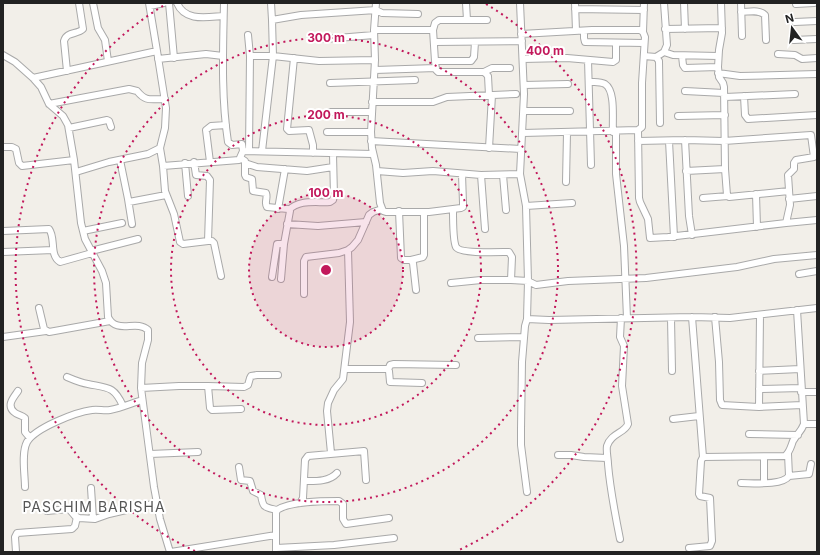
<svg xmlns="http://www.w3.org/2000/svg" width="820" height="555" viewBox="0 0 820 555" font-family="Inter,sans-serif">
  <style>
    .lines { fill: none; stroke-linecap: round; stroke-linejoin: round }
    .minor-casing { stroke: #a9a9a9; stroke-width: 8 }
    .minor { stroke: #fff; stroke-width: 6 }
    .ring { fill: none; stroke: #c2185b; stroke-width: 2; stroke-dasharray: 2 4 }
    .labels { text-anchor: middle; stroke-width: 4; stroke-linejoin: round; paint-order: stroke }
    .neighbourhood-label { font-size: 14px; letter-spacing: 1px; fill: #555; stroke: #fff }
    .centre { fill: #c2185b; stroke: #fff; stroke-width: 2 }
    .ring-label { font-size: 12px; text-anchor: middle; font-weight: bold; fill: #c2185b; stroke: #fff; stroke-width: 4; stroke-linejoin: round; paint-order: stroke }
  </style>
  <rect width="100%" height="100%" fill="#f2efe9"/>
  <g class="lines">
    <defs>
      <path id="minor" d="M93,3L98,28L105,40L108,61
        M149,3L157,51
        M169,3L174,58
        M177,3C185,22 207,17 223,16
        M224,3C223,50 221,96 228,142L232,145L242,144L243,151
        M271,3L272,20L301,15L376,10L382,13L418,14
        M376,3L374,30L375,60L371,132L372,148L376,165L380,203L383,211L386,212H429L461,208L463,207V203L462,174
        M466,3L467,20
        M575,3L576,31
        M684,3L685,29
        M721,3L722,33L719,50L718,67L719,77L723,83L724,87L725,169L727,195L729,197L789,191
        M741,3L742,36
        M796,4L814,3
        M150,6L164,3
        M575,9L644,10
        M741,12C749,12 759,9 765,15L766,40
        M795,22L817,21
        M665,29L722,28
        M374,30H433L435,61H471L474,57L475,42
        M433,30L435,23L439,20H487
        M584,31V38L585,42L644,43
        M643,32L644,3
        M521,34L592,30H640L643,32L645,37L642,83V127L638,130L639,198L640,202L648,219L650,238L668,237L786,223
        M248,35L250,56H273L319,61L375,60
        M325,39L374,35
        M794,40L817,39
        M434,42L522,41
        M664,52L673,55L718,56
        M778,54L795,55L802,59L817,58
        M3,55L15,62L33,78L41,87L49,104L63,116L68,125L74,160L81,223L85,239L102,271L106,283L108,317C117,335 136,319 148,330V340L142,363L141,388L154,487L160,519L170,552
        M644,56L656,57L659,61L660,123
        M682,56L683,65L685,68L718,67
        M656,57L664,52L667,45L664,3
        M294,58L287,129L289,131L309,130L313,145V153
        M158,59L206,54L223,56
        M523,59L567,58L613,62L616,60V43
        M588,60L591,165
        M435,61L436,70L438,72H484L488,76L489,95
        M375,70L436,68
        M67,71L64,41C67,31 77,35 83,29L79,3
        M484,72L492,68H510
        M718,73L740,76L817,74
        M33,78L157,51L166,108L165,128L160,148
        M589,82C594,82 600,81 605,84C616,91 612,120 613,132
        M330,83L415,80
        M524,85L568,84
        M685,91L724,93
        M744,96L745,115L748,119L817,115
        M725,97L795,94
        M372,102H433L447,97L516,94
        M49,104L129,89L137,91C146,102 150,99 165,99
        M524,111H570
        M330,112H371
        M678,116L725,115
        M69,128L107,120L109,121L111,127
        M327,132H371
        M616,132V174L624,246L627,318
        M523,133L638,130
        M685,140L689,216L692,235
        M371,141L521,149
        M638,141L685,140L724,141L811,135L814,157L796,160L794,163V169L788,175L790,205L786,223L817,220
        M669,141L674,237
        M3,147H12L16,149L19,163L22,166L74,160
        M489,148L492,95
        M249,151L250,56
        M262,151L273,56L272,20
        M120,160L128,199L132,224
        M239,160L242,159L245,161V175L246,177L252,179L253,191L266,193C268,198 264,203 267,207L288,209L290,211L284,244L281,279
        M194,162L196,175L207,176L210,180L208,241
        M210,162L206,130L211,126L226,125
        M185,163L188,196
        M245,163L257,167L307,171L333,167
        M163,166L165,191L174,214L180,242L183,244L208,241H212L214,243L221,276
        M377,171L403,173L433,171L481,175L520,174L524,94L520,3
        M686,171L725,169
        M76,172L109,162L148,154L160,148L163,166L239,160L243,151L373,154
        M520,174L526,206L528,281L527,319L549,320L692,317L730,318L817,308
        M481,175L485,229
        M503,175L506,210
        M566,182L567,133
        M756,194L757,227
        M703,198L728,196
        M789,199L817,196
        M129,202L166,195
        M526,206L572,203
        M278,209L285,169
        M289,210C299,199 317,203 330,202L333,200L334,196L333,154
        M453,210C453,218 453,241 456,247C460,254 500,252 509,252L512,257L511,280
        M399,211L401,258L404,260H411L413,263L416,290
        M287,224L318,226L366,222
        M3,231L49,229C56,238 49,255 60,262L92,253
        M83,231L122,223
        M91,251L138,239
        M3,252L53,250
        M411,260L423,257L424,255V212
        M799,274L817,271
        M272,277L277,244H284
        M451,283L481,280H511L528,281L536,285L568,281L646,278L737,267L774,259L817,255
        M304,294V261L306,257L339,253L348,250L352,247L358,240L369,215L373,212L382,209
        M39,308L44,329L49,332L110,321
        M715,317L719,362L720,400L722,405L759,407L802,405
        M671,318L672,371
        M527,319L525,326L522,362L521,429V445L527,492
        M3,337L46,331
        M478,338L524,337
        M345,369H387L389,371L390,382L422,383
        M388,370L390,365L394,364L456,365
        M759,371L800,369
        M67,377C74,380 81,383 88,384C108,388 114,386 123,406
        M141,388L179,386H208
        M759,389L801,388
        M18,391C14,397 6,405 14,412C17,415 22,415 25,418V432L30,438
        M801,392H817
        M759,407L760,315
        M241,409L212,410L210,408L208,386L244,387L248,385L250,378L251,376L257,375H278
        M673,419L699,416
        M804,424H817
        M749,434L798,435
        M331,453L327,411L328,403L334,390L343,379L350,322L348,250
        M150,454L198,452
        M558,455H571L584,457L607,458
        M703,457L785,456C790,452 791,446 793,441C797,434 801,432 804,424L797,310
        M239,467L241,480L250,481L253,491L261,495C263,508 264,507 277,510
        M789,476L809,474L811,464
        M304,481C315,481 329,482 337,473
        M741,483C753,483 782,486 789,476L788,454
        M764,483V457
        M25,487C25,475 21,453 27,442C35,428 76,412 92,410C98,409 104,411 110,410C121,408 132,403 142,400
        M91,488L93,519
        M300,503L303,498L305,460L308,456L364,451L366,480
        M47,511L69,509L75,516L79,518L95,519L109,514L157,503
        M620,539C615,514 610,489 608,464C608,458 606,452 607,446C611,433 625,433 628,424L622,386L624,346L620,337L621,318
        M276,548L334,545L394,538
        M689,548L710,546L712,541L710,498L700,496L699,494L701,461L703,457L692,317
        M16,552L15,537L17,533L72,529L75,526L77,517
        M171,552L276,535
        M276,552V513L277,510C290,501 322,501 339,501L343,504V519L346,524L389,518"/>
    </defs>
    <use href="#minor" class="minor-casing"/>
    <use href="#minor" class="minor"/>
  </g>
  <circle cx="326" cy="270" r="77" fill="#c2185b" fill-opacity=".12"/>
  <g class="ring">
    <circle cx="326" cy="270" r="77"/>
    <circle cx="326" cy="270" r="155"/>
    <circle cx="326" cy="270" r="232"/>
    <path d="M195 551A310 310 0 0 1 166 4M486 4A310 310 0 0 1 457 551"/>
  </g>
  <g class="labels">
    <g class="neighbourhood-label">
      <text x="94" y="512">PASCHIM BARISHA</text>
    </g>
  </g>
  <circle cx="326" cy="270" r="6" class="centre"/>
  <g class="ring-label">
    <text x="326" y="42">300 m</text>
    <text x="545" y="55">400 m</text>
    <text x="326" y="119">200 m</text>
    <text x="326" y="197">100 m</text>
  </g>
  <rect width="820" height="555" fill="none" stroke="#222222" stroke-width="8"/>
  <g transform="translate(792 28) rotate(345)" stroke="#ffffff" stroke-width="3" paint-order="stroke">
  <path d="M0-3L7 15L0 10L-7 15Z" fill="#222222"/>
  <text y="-6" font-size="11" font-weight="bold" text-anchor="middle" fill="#222222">N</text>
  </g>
</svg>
